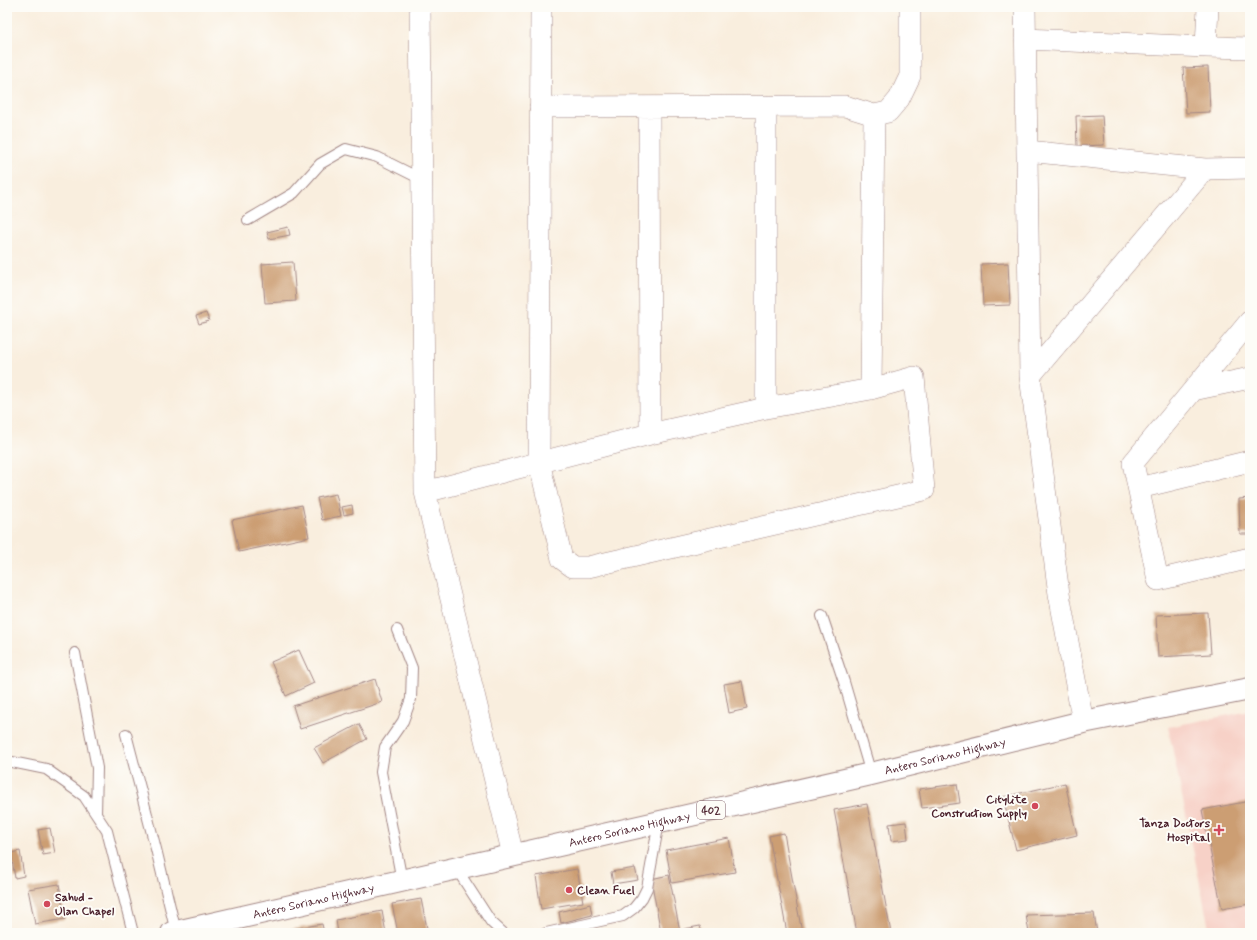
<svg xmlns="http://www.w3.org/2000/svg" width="1257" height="940" viewBox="0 0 1257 940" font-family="Mynerve,sans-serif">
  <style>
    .built { fill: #f7d1c7 }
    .building { fill: #cc9e73 }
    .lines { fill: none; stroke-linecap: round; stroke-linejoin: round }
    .service-casing { stroke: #a28684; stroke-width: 12 }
    .minor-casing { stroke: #a28684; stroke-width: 22 }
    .primary-casing { stroke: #a28684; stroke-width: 24 }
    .service { stroke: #fff; stroke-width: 10 }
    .minor { stroke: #fff; stroke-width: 21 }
    .primary { stroke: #fff; stroke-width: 22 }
    .poi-dot { fill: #d1495b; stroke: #fdfcf7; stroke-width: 1.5 }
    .labels { text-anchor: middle; stroke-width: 4; stroke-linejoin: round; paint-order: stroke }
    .shield { fill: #fdfcf7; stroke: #806168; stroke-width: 1 }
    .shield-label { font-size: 11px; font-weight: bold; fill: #4a1f2b }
    .street-label { font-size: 12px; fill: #4a1f2b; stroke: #fdfcf7 }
    .poi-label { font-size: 12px; font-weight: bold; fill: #4a1f2b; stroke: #fdfcf7; text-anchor: end }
  </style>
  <rect width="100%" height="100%" fill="#fdfcf7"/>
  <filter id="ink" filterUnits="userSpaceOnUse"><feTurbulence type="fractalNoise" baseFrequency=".025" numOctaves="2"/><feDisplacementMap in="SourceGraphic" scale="8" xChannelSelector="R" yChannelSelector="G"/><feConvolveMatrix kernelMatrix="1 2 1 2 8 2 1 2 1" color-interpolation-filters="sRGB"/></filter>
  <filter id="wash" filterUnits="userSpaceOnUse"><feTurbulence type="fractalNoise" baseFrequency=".012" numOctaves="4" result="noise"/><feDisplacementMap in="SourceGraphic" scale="16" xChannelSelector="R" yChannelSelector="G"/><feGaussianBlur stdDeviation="0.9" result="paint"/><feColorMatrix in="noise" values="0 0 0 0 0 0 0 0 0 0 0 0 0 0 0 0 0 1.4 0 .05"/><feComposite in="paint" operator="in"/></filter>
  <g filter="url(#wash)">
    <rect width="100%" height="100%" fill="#f9eede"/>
    <path class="built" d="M1250,711V933H1210L1168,727Z"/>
    <g id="blocks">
      <path class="building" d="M1208,67L1210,112L1186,113L1183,68Z
        M1102,115L1104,145L1077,146L1076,116Z
        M288,227L290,235L269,239L267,232Z
        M293,262L296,301L265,303L262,264Z
        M1008,263L1010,305L983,306L981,264Z
        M206,313L209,321L199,324L196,316Z
        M336,494L341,516L322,520L317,498Z
        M1250,498V534H1240L1239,499Z
        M302,505L309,537L239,552L232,520Z
        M352,505L353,513L344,515L342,507Z
        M1208,613L1211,654L1158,657L1156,615Z
        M299,650L314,683L286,696L271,662Z
        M375,679L382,702L300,729L293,706Z
        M742,681L747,709L729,713L724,684Z
        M359,724L367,739L323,763L314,748Z
        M1065,783L1077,835L1016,850L1003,797Z
        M957,784L960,803L922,808L919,789Z
        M1250,801V904L1222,909L1202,810Z
        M867,804L891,933H857L834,810Z
        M906,822L908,839L891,841L889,824Z
        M50,828L55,853L43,855L38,830Z
        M784,833L802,933H787L769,836Z
        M729,838L735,872L672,883L666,850Z
        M20,851L24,876L15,878L11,853Z
        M635,868L638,880L613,884L611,872Z
        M577,869L583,902L541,909L536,876Z
        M669,875L680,932L661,933L651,879Z
        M59,884L65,919L35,924L28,889Z
        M421,899L428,933H398L392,904Z
        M590,904L592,915L561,923L559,912Z
        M382,911L386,933H338L336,920Z
        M1094,913L1097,933H1029L1026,915Z
        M322,924L324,933H286V930Z
        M700,926L702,933H685L684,929Z"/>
    </g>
  </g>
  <g filter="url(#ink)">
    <use href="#blocks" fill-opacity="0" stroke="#a28684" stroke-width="1"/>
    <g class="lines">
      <defs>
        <path id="service" d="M248,220L294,193L320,164L346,149L377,157L421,179
          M822,616L844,682L871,774
          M397,630L412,668L411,699L403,721L385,747L381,772L402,881
          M75,653L97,768L96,814
          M126,734L156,849L176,932
          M7,761L46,769L84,796L107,831L133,933
          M456,868L491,922L503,933
          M546,933L623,916L634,908L642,898L647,888L659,822"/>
        <path id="minor" d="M420,7L425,492L513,855
          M1025,7L1030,376L1059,594L1083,722
          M1025,39L1206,47L1250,48
          M1206,47L1208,7
          M766,106V408
          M540,107L845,106L874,115
          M649,107L650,434
          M1027,151L1205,169L1250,168
          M1250,321L1133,463L1158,580L1250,558
          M1030,376L1205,169
          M871,389L874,115L888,112L899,99L910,76V7
          M1193,390L1250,378
          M1139,488L1250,461
          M425,492L650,434L766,408L871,389L914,377L924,490L588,567H573L562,559L539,462L541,7"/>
        <g id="primary">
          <path id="s1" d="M172,933L871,774L1083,722L1250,689"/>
        </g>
      </defs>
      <use href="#service" class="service-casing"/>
      <use href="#minor" class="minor-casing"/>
      <use href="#primary" class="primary-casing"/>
      <use href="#service" class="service"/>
      <use href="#minor" class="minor"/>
      <use href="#primary" class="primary"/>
    </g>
  </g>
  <g class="poi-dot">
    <circle cx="1035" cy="806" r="4"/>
    <path d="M1217 824h4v4h4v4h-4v4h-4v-4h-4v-4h4z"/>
    <circle cx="569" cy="890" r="4"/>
    <circle cx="47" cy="904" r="4"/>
  </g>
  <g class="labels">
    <rect class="shield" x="697" y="801" width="28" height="18" rx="3"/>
    <g class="shield-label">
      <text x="711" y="814">402</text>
    </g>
    <g class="street-label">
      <text dy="4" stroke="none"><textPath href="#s1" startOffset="793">Antero Soriano Highway</textPath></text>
      <text dy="4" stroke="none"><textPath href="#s1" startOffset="469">Antero Soriano Highway</textPath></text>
      <text dy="4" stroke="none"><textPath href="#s1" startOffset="145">Antero Soriano Highway</textPath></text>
    </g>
    <g class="poi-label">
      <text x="1027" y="803">Citylite<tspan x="1027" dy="14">Construction Supply</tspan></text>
      <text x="1210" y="827">Tanza Doctors<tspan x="1210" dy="14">Hospital</tspan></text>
      <text x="577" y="894" text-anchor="start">Clean Fuel</text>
      <text x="55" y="901" text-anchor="start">Sahud -<tspan x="55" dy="14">Ulan Chapel</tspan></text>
    </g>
  </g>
  <rect width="1257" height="940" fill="none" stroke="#fdfcf7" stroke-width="24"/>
</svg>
